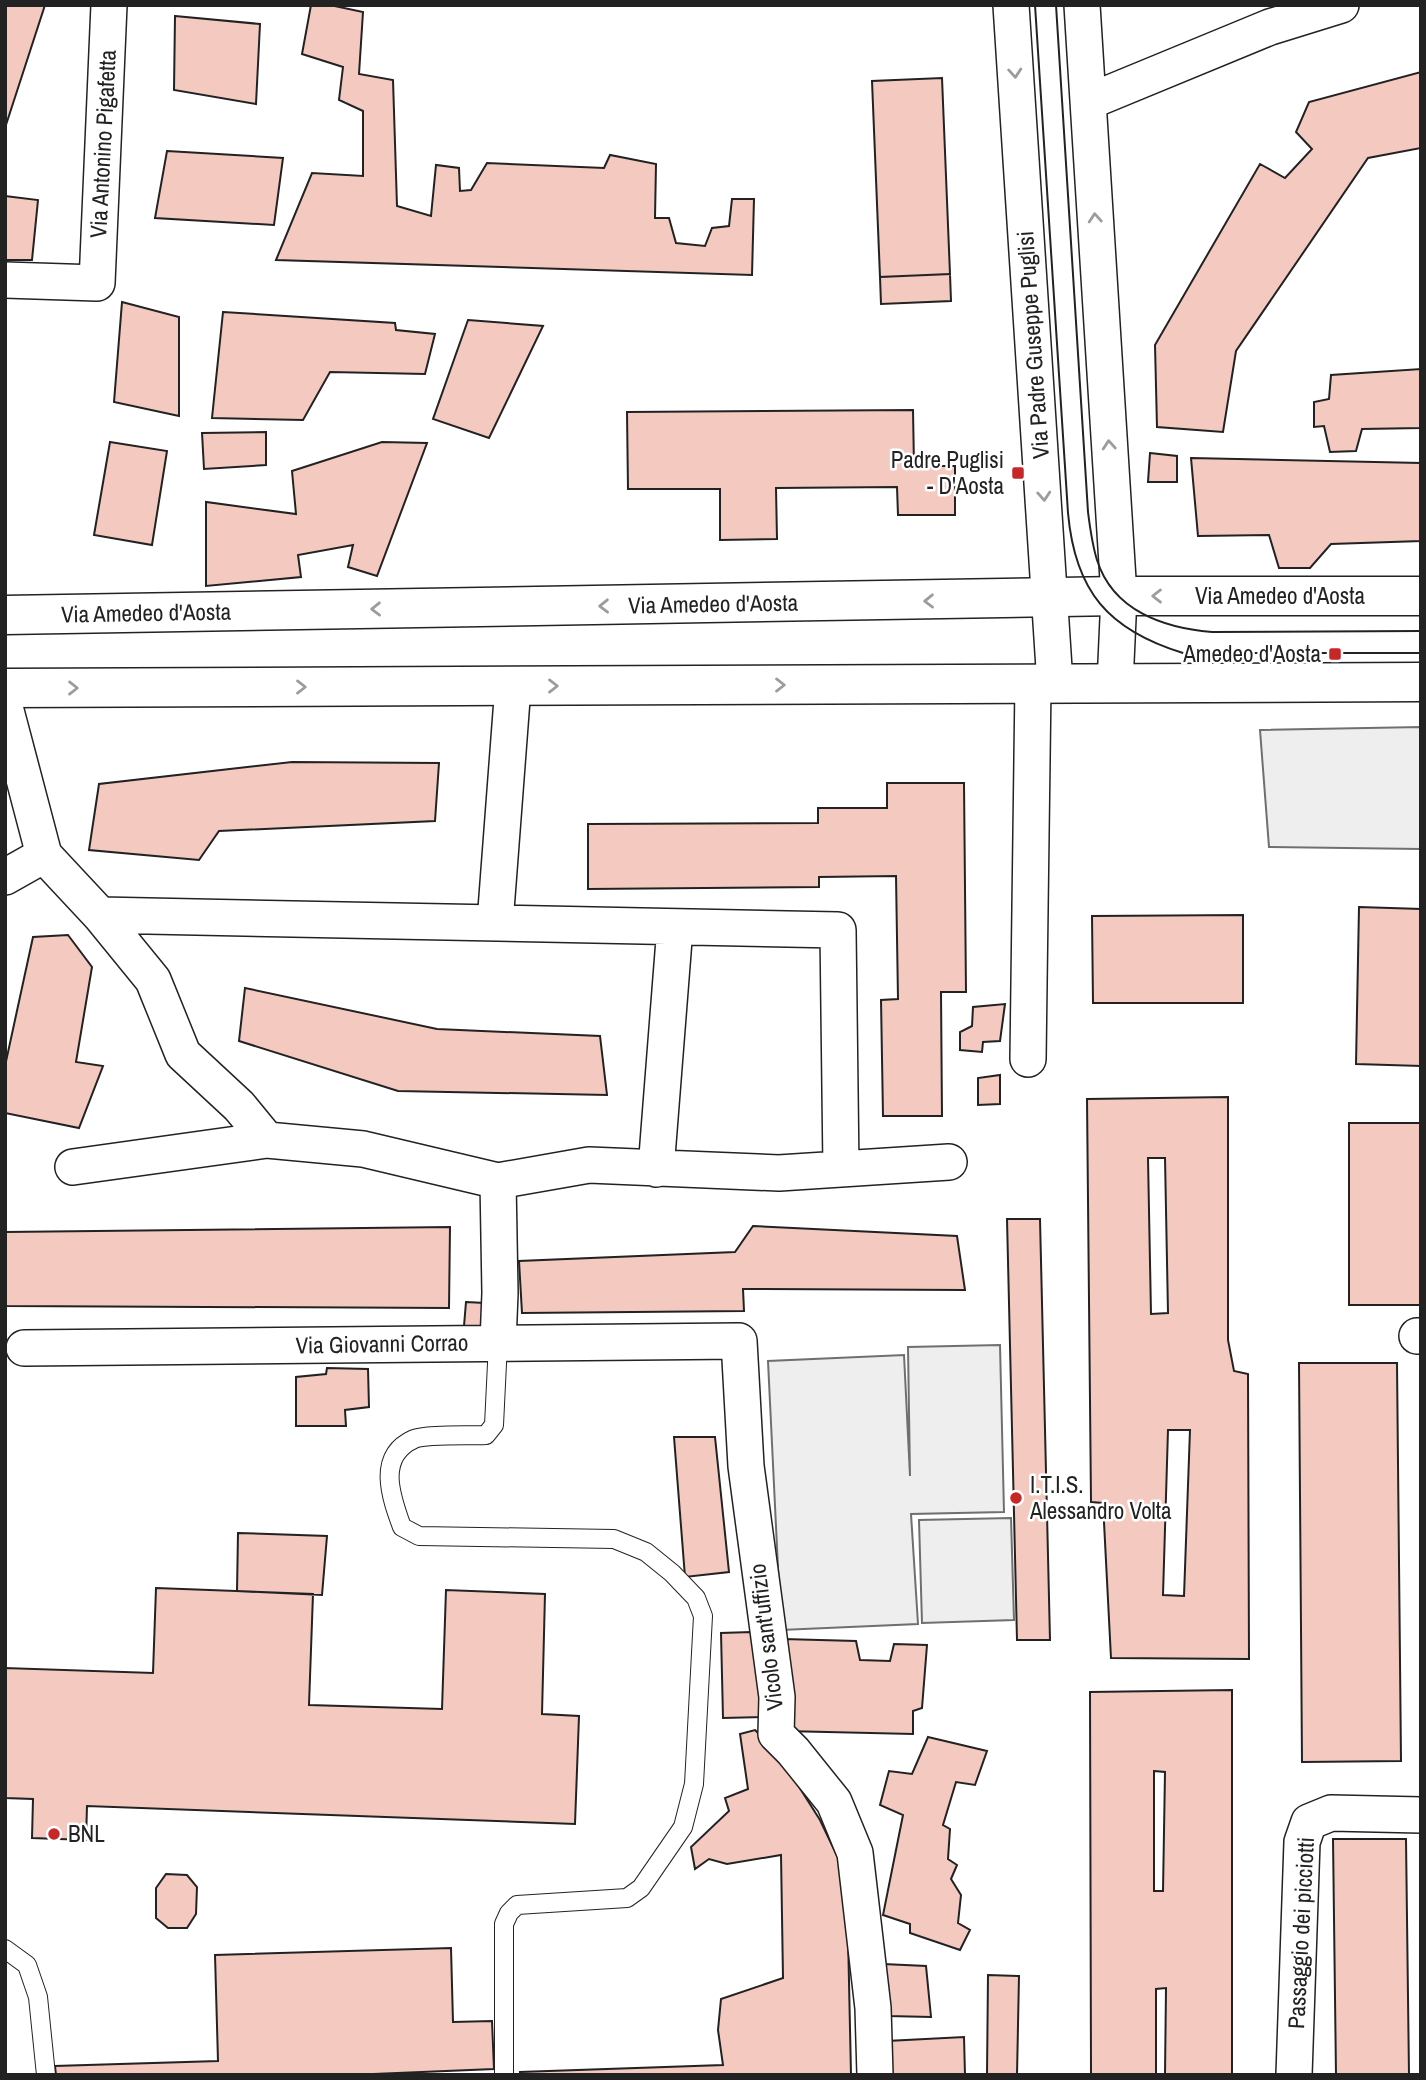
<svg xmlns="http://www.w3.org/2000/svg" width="1426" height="2080" viewBox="0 0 1426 2080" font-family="'Archivo Narrow',sans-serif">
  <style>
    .green { fill: #eee; stroke: #6f6f6f; stroke-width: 2 }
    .building { fill: #f3c9c0; stroke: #222; stroke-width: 2; fill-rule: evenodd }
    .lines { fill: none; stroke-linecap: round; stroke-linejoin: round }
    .service-casing { stroke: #222; stroke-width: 20 }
    .minor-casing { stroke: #222; stroke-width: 38 }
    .tertiary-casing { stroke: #222; stroke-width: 41 }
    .service { stroke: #fff; stroke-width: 18 }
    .minor { stroke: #fff; stroke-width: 35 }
    .tertiary { stroke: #fff; stroke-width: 38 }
    .tram { stroke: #222; stroke-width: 2 }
    .oneway { stroke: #9c9c9c }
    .poi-dot { fill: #c62828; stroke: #fff; stroke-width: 2.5 }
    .labels { text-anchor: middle; stroke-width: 5; stroke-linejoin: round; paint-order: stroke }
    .street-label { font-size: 23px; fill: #222; stroke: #fff }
    .poi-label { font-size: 23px; fill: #222; stroke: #fff; text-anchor: end }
  </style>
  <rect width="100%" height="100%" fill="#fff"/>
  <path class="green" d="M1421,727V849L1269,847L1260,730Z
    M1000,1345L1004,1512L911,1514L918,1624L781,1630L768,1361L904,1355L910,1476L908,1347Z
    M1011,1518L1014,1620L922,1623L919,1520Z"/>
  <path class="building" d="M5,5H45L5,128Z
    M311,5H330L363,12L359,74L393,80L397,206L431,216L436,165L459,168L460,191L471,190L487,163L604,168L610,155L656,164L655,218H669L676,243L705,246L712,228L729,226L732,199H754L752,275L276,260L312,173L363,176V111L339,100L343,67L302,54Z
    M175,16L260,24L256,104L174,90Z
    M1421,72V148L1368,158L1236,351L1223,432L1157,427L1155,345L1260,164L1285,178L1312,149L1296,132L1309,102Z
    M942,78L950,274L880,277L872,81Z
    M167,151L283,158L274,225L155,218Z
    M5,196L38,200L32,260H5Z
    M950,274L951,301L881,304L880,277Z
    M122,302L179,317V416L114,402Z
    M223,312L395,323L396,330L435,334L425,374L330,372L303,420L212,418Z
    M468,320L543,326L489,438L433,419Z
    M1421,369V428L1362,429L1356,451L1330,452L1324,426L1314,427V402L1329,399L1331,375Z
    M913,410L914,466H955V515H898L897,487L776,488L777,539L720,540V489H628L627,412Z
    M266,432V465L204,469L202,433Z
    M110,442L167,451L152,545L94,535Z
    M382,442L427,443L377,576L348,567L353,545L298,555L301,577L206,586V502L296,514L292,471Z
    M1150,453L1177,456V482H1148Z
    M1191,458L1421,463V541L1331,544L1310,568H1279L1269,535L1198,536Z
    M292,762L439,763L435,821L219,831L199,860L89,850L99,784Z
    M887,783H964L966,992H941L942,1116H883L881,1000L898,999L896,876L819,877V887L588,889V824L818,823V808H887Z
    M1359,907L1421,909V1066L1356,1064Z
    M1243,915V1003H1093L1092,916Z
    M68,935L92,967L76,1062L103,1066L79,1128L5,1113V1066L33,937Z
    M245,988L437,1029L600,1036L607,1095L398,1091L239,1041Z
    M1005,1004L1000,1041L983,1042L982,1052L960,1050V1032L972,1026L973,1007Z
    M1000,1075V1104L978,1105V1078Z
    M1228,1097V1340L1234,1371L1248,1374L1249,1659L1111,1658L1103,1503L1091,1502L1087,1099ZM1148,1158H1165L1168,1313L1151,1314ZM1168,1430H1190L1184,1596L1163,1595Z
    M1349,1123H1421V1305H1349Z
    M1007,1219H1040L1050,1640H1017Z
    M753,1226L957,1236L965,1290L743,1289L744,1311L522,1313L519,1261L735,1252Z
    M450,1227L449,1308L5,1306V1232Z
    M466,1302L485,1303V1339L463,1338Z
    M1299,1363H1397L1401,1761L1302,1762Z
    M327,1368L368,1369L369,1407L345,1410L346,1426H296V1377L326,1374Z
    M674,1437H715L729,1572L685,1577Z
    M238,1533L327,1536L322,1595L237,1591Z
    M156,1588L313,1594L309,1705L442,1709L446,1590L545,1594L542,1714L579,1716L575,1824L87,1806L86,1840L32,1838L33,1799L5,1798V1668L153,1673Z
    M751,1632L765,1717L723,1718L721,1633Z
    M783,1639L856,1641L860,1660L890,1661L894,1644L927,1645L922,1708L913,1711V1734L784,1731Z
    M1232,1690V2075H1165L1166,1988L1156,1989V2075H1091L1090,1692ZM1154,1771L1165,1772L1163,1891H1154Z
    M755,1730L777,1752L820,1820L841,1864L847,1888L851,2075H520V2072L723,2065L718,2030L721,1999L783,1978L781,1855L727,1864L709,1859L695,1869L691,1847L729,1811L725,1798L748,1789L740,1734Z
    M928,1737L987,1751L975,1785L956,1782L943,1825L950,1829L948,1859L957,1865L951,1879L961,1895L958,1923L970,1930L960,1950L910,1933V1924L883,1915L903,1815L880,1805L889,1771L912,1774Z
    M1333,1839H1406L1409,2075H1336Z
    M166,1874L187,1875L197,1887L196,1914L187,1928H168L156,1918V1888Z
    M451,1948L453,2022L492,2021L494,2069L349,2075H56L55,2066L218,2061L215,1955Z
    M883,1964L926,1966L931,2017L888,2016Z
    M988,1975L1019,1976L1017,2075H987Z
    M964,2037L965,2075H888L887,2041Z"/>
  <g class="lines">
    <defs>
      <path id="service" d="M498,1343L494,1425L486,1435C470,1436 426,1434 414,1439C376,1456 391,1497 402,1527L419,1536L614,1539L646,1552L672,1573L696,1598L703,1616L694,1784L683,1827L641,1888L627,1898L517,1905L509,1913L504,1924V2075
        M5,1949L27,1965L38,1997L46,2075"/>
      <path id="minor" d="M1011,5L1055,684
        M1082,5L1119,596L1115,684
        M1088,102L1270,27L1341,5
        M5,280L97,283L109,5
        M5,707L44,855L100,915L153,980L183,1054L239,1106L267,1140L363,1149L498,1181L589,1165L779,1173L949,1162
        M5,877L44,855
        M100,915L838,930L841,1169
        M495,923L513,686
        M1028,1059L1033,684
        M73,1167L267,1140
        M656,1169L675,927
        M498,1181L500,1293L498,1343
        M1417,1336H1421
        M24,1348L739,1341L746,1466L777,1697L776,1734L793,1751L834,1802L855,1853L873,2008L875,2075
        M1294,2075L1302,1842L1309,1822L1331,1813L1421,1815"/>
      <path id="tertiary" d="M5,615L1119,596H1421
        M5,688L1421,682"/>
    </defs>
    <use href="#service" class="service-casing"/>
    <use href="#minor" class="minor-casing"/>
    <use href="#tertiary" class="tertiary-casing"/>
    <use href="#service" class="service"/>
    <use href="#minor" class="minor"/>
    <use href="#tertiary" class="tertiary"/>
    <path class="tram" d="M1035,5L1068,513C1075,591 1108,630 1183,653H1421
      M1056,5L1088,512C1090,528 1092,544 1097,560C1113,611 1164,628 1212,632L1421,631"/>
  </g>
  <defs><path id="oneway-chevron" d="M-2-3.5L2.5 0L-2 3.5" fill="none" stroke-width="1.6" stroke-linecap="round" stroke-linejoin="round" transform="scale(1.75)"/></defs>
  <g class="oneway">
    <use href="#oneway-chevron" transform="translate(1015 73) rotate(86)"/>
    <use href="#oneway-chevron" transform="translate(1095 218) rotate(-94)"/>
    <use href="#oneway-chevron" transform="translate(1109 445) rotate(-94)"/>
    <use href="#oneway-chevron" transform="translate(1044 496) rotate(86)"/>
    <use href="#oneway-chevron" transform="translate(1157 596) rotate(180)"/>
    <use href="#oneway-chevron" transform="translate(929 601) rotate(179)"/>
    <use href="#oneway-chevron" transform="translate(604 606) rotate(179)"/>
    <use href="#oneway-chevron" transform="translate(376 609) rotate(179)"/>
    <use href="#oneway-chevron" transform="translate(780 685)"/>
    <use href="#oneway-chevron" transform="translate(553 686)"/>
    <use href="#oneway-chevron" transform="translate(301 687)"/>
    <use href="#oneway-chevron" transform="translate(73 688)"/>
  </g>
  <g class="poi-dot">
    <rect x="1011" y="466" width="14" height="14" rx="3.5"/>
    <rect x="1328" y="647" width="14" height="14" rx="3.5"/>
    <circle cx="1016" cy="1498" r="7"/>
    <circle cx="54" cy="1834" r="7"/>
  </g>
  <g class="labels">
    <g class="street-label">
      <text transform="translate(103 144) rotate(-87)" y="8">Via Antonino Pigafetta</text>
      <text transform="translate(1033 345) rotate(-94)" y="8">Via Padre Guseppe Puglisi</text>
      <text x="1280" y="604">Via Amedeo d'Aosta</text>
      <text transform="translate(713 604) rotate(-1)" y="8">Via Amedeo d'Aosta</text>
      <text transform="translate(146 613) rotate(-1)" y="8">Via Amedeo d'Aosta</text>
      <text transform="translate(382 1344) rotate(-1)" y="8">Via Giovanni Corrao</text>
      <text transform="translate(766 1637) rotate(-97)" y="8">Vicolo sant'uffizio</text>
      <text transform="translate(1301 1933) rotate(-87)" y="8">Passaggio dei picciotti</text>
    </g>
    <g class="poi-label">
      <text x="1004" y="468">Padre Puglisi<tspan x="1004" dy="26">- D'Aosta</tspan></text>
      <text x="1321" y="662">Amedeo d'Aosta</text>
      <text x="1030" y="1493" text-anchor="start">I.T.I.S.<tspan x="1030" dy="26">Alessandro Volta</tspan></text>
      <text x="68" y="1842" text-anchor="start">BNL</text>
    </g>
  </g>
  <rect width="1426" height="2080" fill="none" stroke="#222222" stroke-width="14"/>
</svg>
